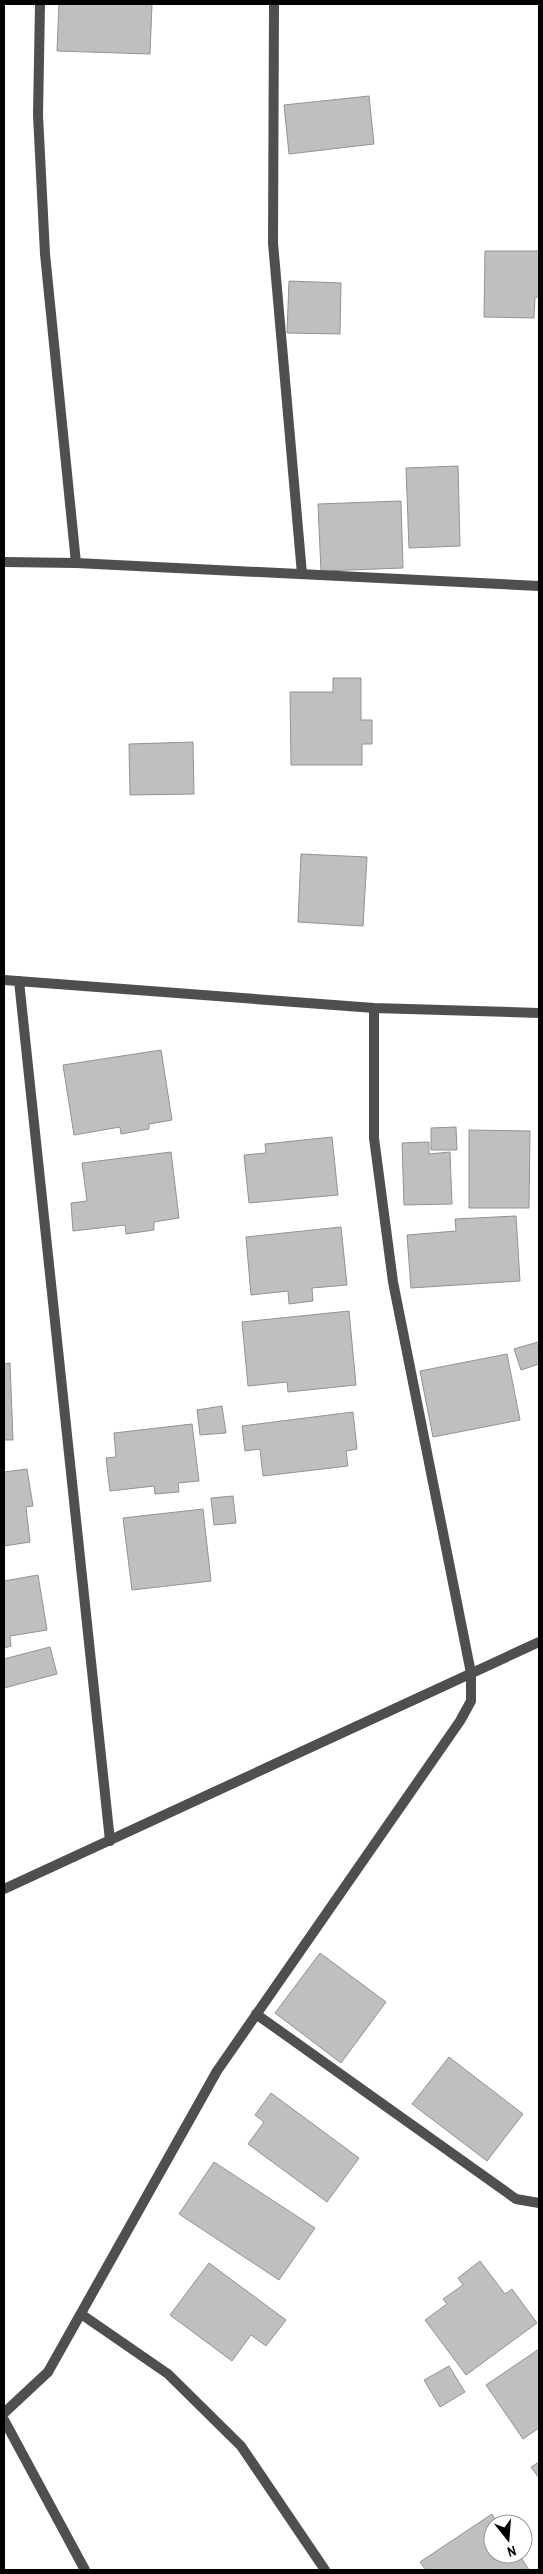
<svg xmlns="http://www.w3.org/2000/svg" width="543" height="2574" viewBox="0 0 543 2574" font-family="'Archivo Narrow',sans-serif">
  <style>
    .building { fill: #bfbfbf; stroke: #939393 }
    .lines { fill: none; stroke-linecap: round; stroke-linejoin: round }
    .minor { stroke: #4f4f4f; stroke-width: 10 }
    .tertiary { stroke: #4f4f4f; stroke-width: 10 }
  </style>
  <rect width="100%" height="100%" fill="#fff"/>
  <path class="building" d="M59,4H152L150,54L57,51Z
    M369,96L374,144L289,154L284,105Z
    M485,251H539V297H535L534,318L484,317Z
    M289,281L341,283L340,334L287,333Z
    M458,466L460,546L409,548L406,468Z
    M401,501L403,568L321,571L318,504Z
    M333,678H361V720H372V744H362V765H291L290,692H333Z
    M193,742L194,794L130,795L129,744Z
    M301,854L367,857L363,926L298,922Z
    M161,1050L172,1120L149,1124V1129L121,1134L120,1127L74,1135L63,1065Z
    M456,1127L457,1150H431V1128Z
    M469,1130L530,1131L529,1208H469Z
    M332,1137L338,1195L249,1203L244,1155L266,1153L265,1144Z
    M429,1142V1154L450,1152L452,1204L404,1205L402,1143Z
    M171,1152L179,1218L154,1222V1230L126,1234L125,1225L73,1231L71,1203L87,1201L82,1163Z
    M516,1216L520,1281L411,1288L407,1235L456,1231L455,1219Z
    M341,1227L347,1285L312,1288L313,1301L289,1304L288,1291L251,1295L246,1237Z
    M349,1311L356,1385L288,1392L287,1382L248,1386L242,1322Z
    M538,1342L539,1364L521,1370L514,1349Z
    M507,1354L520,1420L433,1437L420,1371Z
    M10,1363L13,1440H4V1364Z
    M222,1406L226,1433L200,1435L197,1410Z
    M353,1412L357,1449L346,1451L348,1466L263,1476L260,1449L245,1451L242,1426Z
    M192,1424L199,1481L178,1483L179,1492L155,1494L154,1486L110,1491L106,1458L116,1457L114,1433Z
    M27,1469L33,1506L26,1507L30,1542L4,1546V1472Z
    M233,1496L236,1523L214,1525L211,1498Z
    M203,1509L211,1581L132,1590L123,1518Z
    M38,1575L47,1630L10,1636L11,1646L4,1648V1581Z
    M50,1647L57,1674L4,1688V1659Z
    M320,1953L386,2002L341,2063L275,2013Z
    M449,2057L523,2114L487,2161L412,2104Z
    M271,2093L359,2158L327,2202L248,2144L264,2122L255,2115Z
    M214,2162L315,2228L279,2280L179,2214Z
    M480,2261L505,2294L512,2289L537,2323L466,2375L425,2320L447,2304L443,2299L463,2285L458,2278Z
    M209,2263L286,2320L266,2346L251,2335L232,2361L170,2315Z
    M539,2349V2428L523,2439L486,2385Z
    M449,2366L465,2392L440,2407L424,2380Z
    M539,2462V2478L531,2467Z
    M492,2514L498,2524H493V2554H519L529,2570H426L420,2562Z"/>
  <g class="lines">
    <path class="minor" d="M40,4L38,115L45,254L76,563
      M274,4L273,243L302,574
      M4,562L76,563L539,586
      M4,980L374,1008L539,1013
      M19,981L110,1841
      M256,2014L516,2199L539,2203
      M81,2314L168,2374L241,2446L325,2570
      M4,2413L48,2372L217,2071L460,1721L471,1701V1673L393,1282L374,1138V1008"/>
    <path class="tertiary" d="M4,1889L539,1642
      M4,2420L85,2570"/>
  </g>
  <rect width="543" height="2574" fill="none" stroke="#000000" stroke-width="10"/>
  <g transform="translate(508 2539) rotate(163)"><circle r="24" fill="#ffffff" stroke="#999999"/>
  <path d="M0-4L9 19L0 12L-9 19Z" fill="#000000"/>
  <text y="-8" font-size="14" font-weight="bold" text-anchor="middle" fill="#000000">N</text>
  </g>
</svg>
